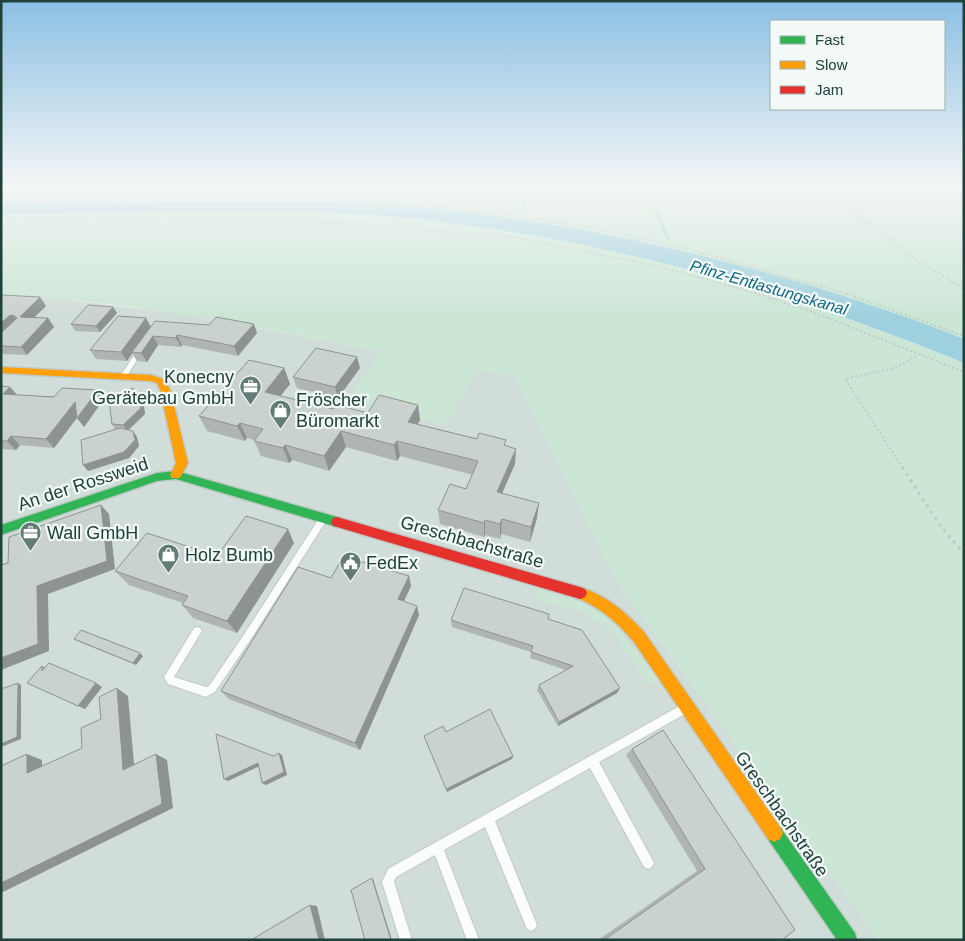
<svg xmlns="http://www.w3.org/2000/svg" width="965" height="941" viewBox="0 0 965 941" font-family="Arial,sans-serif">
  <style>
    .built { fill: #d1ddd8 }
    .green { fill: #cbe6d5 }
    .water { fill: #9fd0de }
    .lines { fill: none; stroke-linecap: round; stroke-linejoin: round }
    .stream { stroke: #9fd0de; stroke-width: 3 }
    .lane-casing { stroke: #c1c8c5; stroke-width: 2 }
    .fast-casing { stroke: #bfc9c6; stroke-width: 3 }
    .slow-casing { stroke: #bfc9c6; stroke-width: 3 }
    .jam-casing { stroke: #bfc9c6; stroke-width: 3 }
    .path-far1 { stroke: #c0cbc8; stroke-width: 2; stroke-dasharray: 2 2.5; stroke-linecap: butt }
    .path { stroke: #c0cbc8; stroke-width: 3; stroke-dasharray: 3 4.5; stroke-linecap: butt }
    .lane { fill: #fbfcfc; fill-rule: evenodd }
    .fast { fill: #30b455; fill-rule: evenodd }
    .slow { fill: #ff9f0a; fill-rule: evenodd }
    .jam { fill: #e5322d; fill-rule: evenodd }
    .wall { fill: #aeb5b2 }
    .shaded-wall { fill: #8d9391 }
    .building { fill: #cad2cf; stroke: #8d9391 }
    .labels { text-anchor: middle; stroke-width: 4.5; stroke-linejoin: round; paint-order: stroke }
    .far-water-label { font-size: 16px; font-style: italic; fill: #116884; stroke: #f2f9f6 }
    .poi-label { font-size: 18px; fill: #1f413a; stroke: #f2f9f6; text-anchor: start }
    .street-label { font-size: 18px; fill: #1f413a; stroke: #f2f9f6 }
  </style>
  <rect width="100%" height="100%" fill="#e4ebe8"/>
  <path class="built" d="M1,296L57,299L177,313L514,376L616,581L879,940H1Z"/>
  <path class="green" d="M1,185H964V339L883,309L687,253L629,240L419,207C282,196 139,202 1,204Z
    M277,211C515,214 745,273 964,363V940H879L616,581L514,376L477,369L447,425L347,400L381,351C256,328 129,299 1,296V214Z
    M537,589L579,601L608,617L659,680L649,686C630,658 614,627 582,613C567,606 550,603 534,599Z"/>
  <path class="water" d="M170,202C245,202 320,199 394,205C586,220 785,269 964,339V363C774,285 577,231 372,215C316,211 260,211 204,212C136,212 69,213 1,214V204Z"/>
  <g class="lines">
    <path class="stream" d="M262,185L264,191
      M645,185L668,238
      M523,209L530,185"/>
    <defs>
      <path id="lane" d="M141,347L144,349L125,379H121L120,377L121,375L139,348Z
        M323,516L326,517L327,519L326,521L249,642L215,692L206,697L168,684L164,677L166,674L194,628L197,627L200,628L202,631L200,634L174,677L206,687L209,686L243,636L320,517Z
        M685,703L689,704L690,708L689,712L599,762L652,859L654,863L652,867L648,869L644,867L590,768L495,821L537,925L535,929L531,931L527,929L485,827L444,850L479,940H467L435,855L396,877L394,882L412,940H400L382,882L388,869Z"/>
      <path id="fast" d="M176,471L337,517L341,518L343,522L341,526L337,527L176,479L157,481L1,535V525L157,473Z
        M774,824L780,827L855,933L857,940H837L768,839L765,833L768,827Z"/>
      <path id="slow" d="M1,367L151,375L163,379L170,389L188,463L180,478H172L170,475L176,463L160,389L157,383L150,381L1,373Z
        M580,587C607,596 625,611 644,632L780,827L783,833L780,839L774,842L768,839L634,642C617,622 600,607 575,597L573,593L575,589Z"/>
      <path id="jam" d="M337,517L580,587L585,589L587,593L585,597L580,599L337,527L333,526L331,522L333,518Z"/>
    </defs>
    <use href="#lane" class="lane-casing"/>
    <use href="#fast" class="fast-casing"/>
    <use href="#slow" class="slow-casing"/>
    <use href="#jam" class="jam-casing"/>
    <path class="path-far1" d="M832,185L842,201L911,256L964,289
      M1,202L222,197L390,201L503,214L604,230L685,248L844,293L964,336
      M1,218L301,219L513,237L666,268L755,293L815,313L964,372
      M903,468L845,379L895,368L919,354"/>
    <path class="path" d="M902,467L941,527L964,553"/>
    <use href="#lane" class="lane"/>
    <use href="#fast" class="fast"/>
    <use href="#slow" class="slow"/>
    <use href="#jam" class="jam"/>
  </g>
  <path class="wall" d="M1,295L40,297L46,306L34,318H48L54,327L27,355L1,354Z
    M113,307L117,313L100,332L75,331L71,324Z
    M151,327L257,333L238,356L182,345L181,347L158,345L147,362L137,361L132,353L127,361L96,359L90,350Z
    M284,368L290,384L280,396L333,409L368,413L418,405L420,420L418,424L506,446L515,464L502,493L537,518L530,542L501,534L500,539L485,535L484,537L440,524L438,510L466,489L473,475L400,456L397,461L346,447L329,471L292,460L289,463L261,456L254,440L247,438L245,441L207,431L199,416Z
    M360,368L338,398L297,388L293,377Z
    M1,386L10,387L17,395L104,399L84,427L77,418L54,448L20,445L16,450L1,449Z
    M120,394H137L143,401L145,414L129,430L137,437L139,446L129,458L88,471L115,429L112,424Z
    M294,543L237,633L193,618L182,605L183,603L129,585L115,571Z
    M352,568L409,576L411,586L404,601L419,615L360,750L229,699L221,691L331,578Z
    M548,619L617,693L558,726L537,690L539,685L566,670L530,658L531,652L452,627L451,620Z
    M74,639L143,656L136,665L77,641Z
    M42,666L45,667L96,683L102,687L85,709L27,683Z
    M632,749L782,940H598L697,871L626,755Z"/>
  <path class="shaded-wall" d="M40,297L46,306L26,325L20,317Z
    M113,307L117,313L100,332L96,326Z
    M13,315L19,323L1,337V323L9,316Z
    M48,318L54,327L27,355L21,347Z
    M146,318L151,327L127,361L121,352Z
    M254,324L257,333L238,356L234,346Z
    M177,335L182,345L181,347L176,338Z
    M153,336L158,345L147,362L141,353Z
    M357,357L360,368L338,398L335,387Z
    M284,368L290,384L271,408L265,392Z
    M10,387L18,396L3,394Z
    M98,390L104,399L84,427L77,418Z
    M139,395L143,401L145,414L127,431L123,425Z
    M75,402L82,411L54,448L46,439Z
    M418,405L420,420L410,437L408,422Z
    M240,423L247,438L245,441L237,426Z
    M133,431L137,437L139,446L129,458L88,471L83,465Z
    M341,431L346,447L329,471L324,456Z
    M11,436L20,445L16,450L7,441Z
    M397,441L400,456L397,461L394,445Z
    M285,445L292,460L289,463L283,448Z
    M516,449L515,464L496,507L497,492Z
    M539,503L537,518L530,542L531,527Z
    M101,505L109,514L115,569L48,594L49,651L1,670V658L37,586Z
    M502,519L501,534L500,539V524Z
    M485,520V535L484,537V523Z
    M288,529L294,543L237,633L227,621Z
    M409,576L411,586L400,609L398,599Z
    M417,606L419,615L360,750L355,743Z
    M140,653L143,656L136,665L133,663Z
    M18,683L21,685V739L1,747V744Z
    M96,683L102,687L85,709L78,706Z
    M117,688L128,696L135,775L123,770Z
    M620,688L617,693L558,726L559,722Z
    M279,753L282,755L287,775L266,785L262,783Z
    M27,754L42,760V778L27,773Z
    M156,754L167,760L173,808L1,893V883Z
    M513,756L512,759L447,792L446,789Z
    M258,763L262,765L228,781L224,779Z
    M372,878L373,879L392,940H391Z
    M310,905L317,906L325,940H319Z"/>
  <path class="building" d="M1,295L40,297L20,317L48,318L21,347L1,346V333L17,318L13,315L9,316L1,323Z
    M88,305L113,307L96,326L71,324Z
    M118,316L146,318L121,352L90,350Z
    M216,317L254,324L234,346L177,335L176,338L153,336L141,353L132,352L155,321L209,325Z
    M316,348L357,357L335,387L293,377Z
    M249,360L284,368L265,392L333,409L336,405L368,413L379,395L418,405L408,422L477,439L479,433L506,440L504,445L516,449L497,492L539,503L531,527L502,519L500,524L485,520L484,523L438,510L450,484L466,489L478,461L397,441L394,445L341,431L324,456L285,445L283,448L254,441L263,429L240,423L237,426L199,416Z
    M1,386L10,387L3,394L54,397L62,388L98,390L77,418L75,402L46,439L11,436L7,441H1Z
    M133,388L135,395H139L141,408L123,425L112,424L108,394H120Z
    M120,428L133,431L135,440L124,452L83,465L81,440Z
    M101,505L107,561L37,586L38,644L1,658V565L8,563L9,537Z
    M246,516L288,529L227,621L182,605L188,596L115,571L147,533L217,556Z
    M356,560L409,576L398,599L417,606L355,743L221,691L298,567L331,578L339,564L352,568Z
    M464,588L549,614L548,619L582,630L620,688L559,722L539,685L573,666L531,652L533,646L451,620Z
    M81,630L140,653L133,663L74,639Z
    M49,663L96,683L78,706L27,683L42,666V671Z
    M18,683L17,737L1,744V689Z
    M117,688L123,770L156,754L162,804L1,883V766L27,754V773L82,748L81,728L101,719L99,697Z
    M490,709L513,756L446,789L424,736L443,726L446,732Z
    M663,730L795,930L782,940H604L705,869L632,749Z
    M216,734L273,756L279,753L284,772L262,783L258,763L224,779Z
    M372,878L391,940H365L351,890Z
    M310,905L319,940H251Z"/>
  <linearGradient id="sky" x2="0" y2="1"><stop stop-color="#8bbfe4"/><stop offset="0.58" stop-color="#f3f6f5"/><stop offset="1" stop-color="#f3f6f5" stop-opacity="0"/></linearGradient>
  <rect width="965" height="317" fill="url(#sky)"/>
  <defs>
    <symbol id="office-pin" viewBox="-11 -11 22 30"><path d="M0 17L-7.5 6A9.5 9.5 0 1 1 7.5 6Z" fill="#647c77" stroke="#f2f9f6"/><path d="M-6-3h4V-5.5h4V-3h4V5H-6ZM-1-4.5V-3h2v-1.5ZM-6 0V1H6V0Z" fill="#fff"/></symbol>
    <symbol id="shop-pin" viewBox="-11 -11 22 30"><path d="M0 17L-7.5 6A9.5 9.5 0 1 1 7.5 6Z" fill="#647c77" stroke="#f2f9f6"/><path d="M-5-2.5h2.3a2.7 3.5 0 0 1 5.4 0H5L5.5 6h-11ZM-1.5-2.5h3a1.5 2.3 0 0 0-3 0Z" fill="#fff"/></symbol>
    <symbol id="civic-pin" viewBox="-11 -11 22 30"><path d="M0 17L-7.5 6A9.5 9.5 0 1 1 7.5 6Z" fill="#647c77" stroke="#f2f9f6"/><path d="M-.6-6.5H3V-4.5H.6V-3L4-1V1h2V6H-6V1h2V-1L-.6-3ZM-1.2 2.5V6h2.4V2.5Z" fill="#fff"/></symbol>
  </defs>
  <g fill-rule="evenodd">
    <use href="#office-pin" x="238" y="374" width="25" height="34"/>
    <use href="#shop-pin" x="268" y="398" width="25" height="34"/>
    <use href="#office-pin" x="18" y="520" width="25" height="34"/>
    <use href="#shop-pin" x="156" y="542" width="25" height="34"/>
    <use href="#civic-pin" x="338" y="550" width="25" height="34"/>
  </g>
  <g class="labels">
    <g class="far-water-label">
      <text transform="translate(769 287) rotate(16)" y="6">Pfinz-Entlastungskanal</text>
    </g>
    <g class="poi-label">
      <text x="234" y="383" text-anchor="end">Konecny<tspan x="234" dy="21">Gerätebau GmbH</tspan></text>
      <text x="296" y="406">Fröscher<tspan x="296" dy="21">Büromarkt</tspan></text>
      <text x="47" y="539">Wall GmbH</text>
      <text x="185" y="561">Holz Bumb</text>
      <text x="366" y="569">FedEx</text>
    </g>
    <g class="street-label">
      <text transform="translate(83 484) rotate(-18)" y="6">An der Rossweid</text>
      <text transform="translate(472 542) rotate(16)" y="6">Greschbachstraße</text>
      <text transform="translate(782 814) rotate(55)" y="6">Greschbachstraße</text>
    </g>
  </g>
  <rect width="965" height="941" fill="none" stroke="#1f413a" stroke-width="5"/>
  <rect x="770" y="20" width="175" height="90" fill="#f2f9f6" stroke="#9eafab"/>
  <rect x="780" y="36" width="25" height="8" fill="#30b455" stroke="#9eafab"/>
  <text x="815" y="45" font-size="15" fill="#1f413a">Fast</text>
  <rect x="780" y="61" width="25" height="8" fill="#ff9f0a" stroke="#9eafab"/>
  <text x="815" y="70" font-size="15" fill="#1f413a">Slow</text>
  <rect x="780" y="86" width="25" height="8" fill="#e5322d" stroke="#9eafab"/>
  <text x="815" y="95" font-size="15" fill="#1f413a">Jam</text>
</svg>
